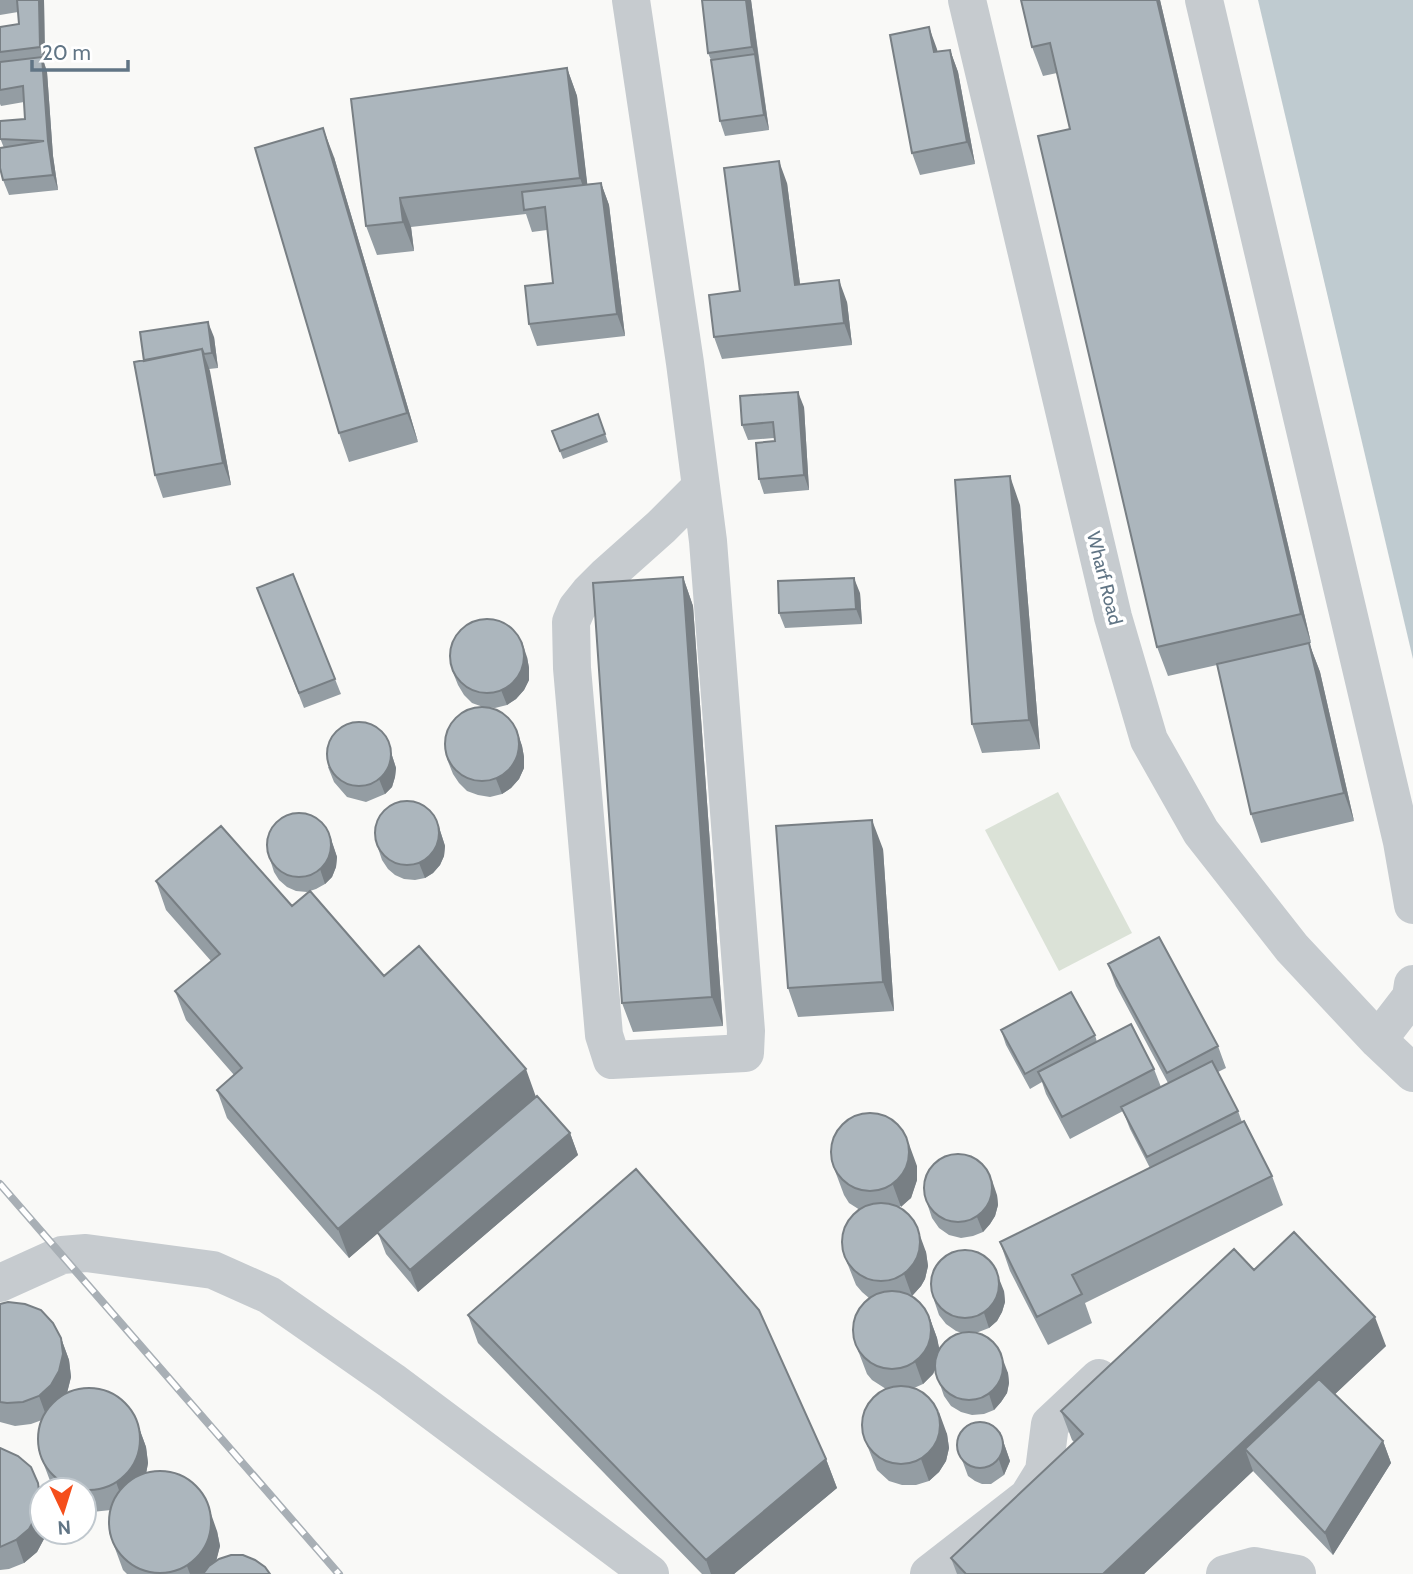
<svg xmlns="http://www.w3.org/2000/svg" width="1413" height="1574" viewBox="0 0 1413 1574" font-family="Cabin,sans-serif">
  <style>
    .green { fill: #dbe2d7 }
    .water { fill: #bfcbd0 }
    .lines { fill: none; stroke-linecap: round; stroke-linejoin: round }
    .minor { stroke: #c6cbcf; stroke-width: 38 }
    .rail-casing { stroke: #a8afb5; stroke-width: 8 }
    .rail { stroke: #fff; stroke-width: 5; stroke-dasharray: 16; stroke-linecap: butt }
    .wall { fill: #949da3 }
    .shaded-wall { fill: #787f84 }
    .building { fill: #acb6bd; stroke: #787f84; stroke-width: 2 }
    .labels { text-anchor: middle; stroke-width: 7; stroke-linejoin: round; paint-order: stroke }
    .street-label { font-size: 19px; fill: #617585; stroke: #fff }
  </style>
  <rect width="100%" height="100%" fill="#f9f9f7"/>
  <path class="green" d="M1058,792L1132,933L1059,971L985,830Z"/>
  <path class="water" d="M1258,0H1413V659Z"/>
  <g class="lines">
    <path class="minor" d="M631,0L685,363L708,541L746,1031L745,1053L612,1060L604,1035L572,668L571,622L577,608L589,593L606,576L661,527L701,487
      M967,0L1113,617L1149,740L1201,832L1292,948L1378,1040L1413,1073
      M1204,0L1402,842L1413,905
      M1378,1040L1411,997L1413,984
      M0,1283L62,1255L86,1253L213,1270L269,1295L392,1381L650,1574
      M929,1574L1028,1497L1044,1471L1050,1424L1099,1378
      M1225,1574L1254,1566L1297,1574"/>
    <defs>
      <path id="rail" d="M0,1184L339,1574"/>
    </defs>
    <use href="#rail" class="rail-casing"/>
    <use href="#rail" class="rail"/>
  </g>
  <path class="wall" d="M0,0H44L45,62H44L47,72L53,156L58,190L9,195L3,180L4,148L0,138L25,119L24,102L1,106L0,104V27L19,24L18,12L0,15Z
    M702,0H751L769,130L725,136L720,121L711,60L708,53Z
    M1021,0H1160L1311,643H1309L1320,672L1354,821L1261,843L1251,814L1217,665L1168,676L1157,647L1070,129L1057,73L1043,76L1032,47Z
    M950,50L958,72L975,164L920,175L912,153L938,52Z
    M567,68L577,96L587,184L601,183L609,205L625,336L537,346L529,324L553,283L547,230L532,232L526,214L411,227L414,251L377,255L366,226Z
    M334,157L418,442L349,462L339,433Z
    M787,183L800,284L847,302L852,345L722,359L714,337L740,291Z
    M214,337L218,368L209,369L231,485L163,498L155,475L144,361Z
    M804,407L809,490L764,494L759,479L775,441L774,438L748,440L742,425Z
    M598,414L608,442L563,459L552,431Z
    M1020,505L1040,749L982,753L972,724Z
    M683,577L693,606L723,1026L633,1032L622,1003Z
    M257,588L335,679L341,694L304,708Z
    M860,593L862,624L785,628L779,613Z
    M527,657L529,668V680L524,690L516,699L507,705L495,708L483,707L472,703L464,695L458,685L452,670Z
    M517,731L522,746L524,757V768L519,779L511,788L502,794L490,797L478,795L467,791L459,783L453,774L447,759Z
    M388,743L396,768L395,777L392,787L385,794L366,802L347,797L334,782L328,767Z
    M437,821L445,846L444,856L440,865L433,873L425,878L415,880L404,879L395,875L388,869L382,860L377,845Z
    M329,833L337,857L336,867L332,877L325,884L316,889L307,892L296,891L287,887L279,880L274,872L269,856Z
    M883,849L894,1011L798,1017L788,988Z
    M156,881L292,906L384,976L536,1097L570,1133L578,1155L418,1292L386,1254L378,1233L349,1258L227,1118L217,1090L234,1075L186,1020L175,991L211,961L166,910Z
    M1108,964L1218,1046L1226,1068L1218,1072L1238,1111L1242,1122L1272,1176L1283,1205L1085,1303L1092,1323L1048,1345L1010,1271L1000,1242L1150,1168L1130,1129L1123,1111L1070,1139L1046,1094L1042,1082L1030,1089L1006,1045L1001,1030L1095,1035L1097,1042L1154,1069L1161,1087L1168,1083L1116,986Z
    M831,1160L917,1166V1180L911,1198L898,1208L926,1252L928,1266L925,1279L921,1286L912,1296L929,1316L937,1338L939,1349L962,1333L956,1331L946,1324L939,1315L934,1300L1004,1291L1005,1302L1002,1312L997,1321L989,1328L976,1333L1008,1373L1009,1383L1007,1393L1001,1402L994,1410L984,1414L972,1415L961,1412L951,1406L944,1396L935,1370L933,1374L923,1384L914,1388L947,1434L949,1448L946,1461L939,1472L929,1481L916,1485H902L889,1481L877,1470L863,1435L886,1389L872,1380L867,1374L854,1340L869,1298L862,1292L856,1285L842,1250L860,1210L849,1203L844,1195Z
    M997,1195L998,1205L995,1216L990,1224L983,1232L973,1236L961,1238L949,1235L939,1228L932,1218L927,1203Z
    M1254,1270L1386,1346L1335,1394L1383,1441L1391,1463L1333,1555L1253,1471L1144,1574H957L951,1558L1074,1442L1072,1440L1061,1411Z
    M0,1304L61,1338L69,1360L71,1377L67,1393L138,1425L146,1447L148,1463L146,1474L217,1531L220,1546L216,1560L270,1574H127L123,1570L109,1532L111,1510L92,1512L84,1510V1490H55L52,1486L38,1449L42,1420L31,1424L15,1426L0,1422Z
    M468,1315L826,1459L837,1488L734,1574H702L478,1343Z
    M1000,1432L1010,1461L1004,1475L991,1484H982L975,1481L968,1476L957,1446Z
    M0,1448L38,1483L42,1494V1532L45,1537L37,1552L24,1563L9,1569L0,1570Z"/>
  <path class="shaded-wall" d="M39,0H44L45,62L40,47Z
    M746,0H751L760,69L752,47Z
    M1157,0H1160L1311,643L1301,614Z
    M929,27L937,49L942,74L934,52Z
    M950,50L958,72L975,164L967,142Z
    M755,54L760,69L769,130L764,115Z
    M42,57L47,72L53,156L58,190L53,175L48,141Z
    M567,68L577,96L590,207L580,178Z
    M323,128L334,157L418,442L407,413Z
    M779,161L787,183L803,307L795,285Z
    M601,183L609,205L625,336L617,314Z
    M400,198L411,227L414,251L403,222Z
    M839,280L847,302L852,345L844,323Z
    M208,322L214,337L218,368L212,353Z
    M202,349L210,371L231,485L223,463Z
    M798,392L804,407L809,490L804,475Z
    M1010,476L1020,505L1040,749L1029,720Z
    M683,577L693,606L723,1026L712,997Z
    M854,578L860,593L862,624L856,609Z
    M522,642L527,657L529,668V680L524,690L516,699L507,705L501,690Z
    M1309,643L1320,672L1354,821L1344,793Z
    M517,731L522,746L524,757V768L519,779L511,788L502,794L496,779Z
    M388,743L396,768L395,777L392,787L385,794L379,779Z
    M872,820L883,849L894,1011L883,982Z
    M437,821L445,846L444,856L440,865L433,873L425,878L419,863Z
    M329,833L337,857L336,867L332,877L325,884L320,869Z
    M526,1069L536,1097L349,1258L338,1229Z
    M570,1133L578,1155L418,1292L410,1270Z
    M909,1144L917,1166V1180L911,1198L901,1207L893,1185Z
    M992,1180L997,1195L998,1205L995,1216L990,1224L983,1232L977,1217Z
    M918,1230L926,1252L928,1266L925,1279L921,1286L912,1296L904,1274Z
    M998,1276L1004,1291L1005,1302L1002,1312L997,1321L989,1328L984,1313Z
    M929,1316L937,1338L940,1352L937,1365L933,1374L923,1384L915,1362Z
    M1375,1317L1386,1346L1260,1465L1245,1449L1253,1471L1144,1574H1103Z
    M61,1338L69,1360L71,1377L67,1393L47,1418L39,1396Z
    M1002,1357L1008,1373L1009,1383L1007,1393L1001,1402L994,1410L989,1394Z
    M939,1412L947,1434L949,1448L946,1461L939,1472L929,1481L921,1459Z
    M138,1425L146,1447L148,1463L145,1479L124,1504L116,1482Z
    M1000,1432L1010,1461L1004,1475L999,1460Z
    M1383,1441L1391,1463L1333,1555L1325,1533Z
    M826,1459L837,1488L734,1574H711L706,1560Z
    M38,1483L42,1494V1532H46L45,1537L37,1552L24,1563L16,1540Z
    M209,1508L217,1531L220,1546L216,1562L209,1574H190L187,1566Z"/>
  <path class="building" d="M17,0H39L40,47L0,52V27L19,24Z
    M702,0H746L752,47L708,53Z
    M1021,0H1157L1301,614L1157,647L1038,136L1070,129L1050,43L1032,47Z
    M929,27L934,52L950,50L967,142L912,153L890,35Z
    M755,54L764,115L720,121L711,60Z
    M42,57L48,141L53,175L3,180L0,168V148L44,141L0,139V121L25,119L23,86L0,90V62Z
    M567,68L580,178L400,198L403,222L366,226L351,99Z
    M323,128L407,413L339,433L255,148Z
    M779,161L795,285L839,280L844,323L714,337L709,295L740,291L724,168Z
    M601,183L617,314L529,324L525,286L553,283L545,207L524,210L522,192Z
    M208,322L212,353L204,354L202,349L144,361L140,332Z
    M202,349L223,463L155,475L134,362Z
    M798,392L804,475L759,479L756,443L775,441L773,422L742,425L740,396Z
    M598,414L605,434L560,451L552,431Z
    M1010,476L1029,720L972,724L955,480Z
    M293,574L335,679L299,693L257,588Z
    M683,577L712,997L622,1003L593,583Z
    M854,578L856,609L779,613L778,581Z
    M450 656a37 37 0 1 1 74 0a37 37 0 1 1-74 0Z
    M1309,643L1344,793L1251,814L1217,664Z
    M445 744a37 37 0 1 1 74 0a37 37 0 1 1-74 0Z
    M327 754a32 32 0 1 1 64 0a32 32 0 1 1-64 0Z
    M375 833a32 32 0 1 1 64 0a32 32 0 1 1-64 0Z
    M267 845a32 32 0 1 1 64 0a32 32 0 1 1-64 0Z
    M872,820L883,982L788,988L776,826Z
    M221,826L292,906L310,891L384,976L419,946L526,1069L338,1229L217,1090L242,1068L175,991L220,954L156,881Z
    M1159,937L1218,1046L1167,1073L1108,964Z
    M1071,992L1095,1035L1025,1074L1001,1030Z
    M1131,1024L1154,1069L1062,1117L1038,1072Z
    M1212,1061L1238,1111L1147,1157L1121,1107Z
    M537,1096L570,1133L410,1270L377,1232Z
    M831 1152a39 39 0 1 1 78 0a39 39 0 1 1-78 0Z
    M1244,1121L1272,1176L1072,1275L1082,1294L1037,1317L1000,1242Z
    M924 1188a34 34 0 1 1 68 0a34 34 0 1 1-68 0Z
    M636,1169L759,1310L826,1459L706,1560L468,1315Z
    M842 1242a39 39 0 1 1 78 0a39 39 0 1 1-78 0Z
    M1294,1232L1375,1317L1103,1574H966L951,1558L1083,1434L1061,1411L1234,1249L1254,1270Z
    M931 1284a34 34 0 1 1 68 0a34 34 0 1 1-68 0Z
    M853 1330a39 39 0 1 1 78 0a39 39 0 1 1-78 0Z
    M8,1302L25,1304L41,1310L53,1323L61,1338L63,1354L59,1371L51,1385L39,1396L23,1402L7,1403L0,1402V1304Z
    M935 1366a34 34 0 1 1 68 0a34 34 0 1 1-68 0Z
    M1319,1379L1383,1441L1325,1533L1245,1449Z
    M862 1425a39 39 0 1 1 78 0a39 39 0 1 1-78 0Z
    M38 1439a51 51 0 1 1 102 0a51 51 0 1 1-102 0Z
    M957 1445a23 23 0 1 1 46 0a23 23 0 1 1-46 0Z
    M0,1448L18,1456L31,1467L38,1483L40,1499L37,1515L29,1529L16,1540L0,1547Z
    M109 1522a51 51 0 1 1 102 0a51 51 0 1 1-102 0Z
    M231,1555H243L255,1560L265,1567L270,1574H203L209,1566L219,1559Z"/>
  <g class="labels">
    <g class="street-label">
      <text transform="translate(1105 578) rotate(76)" y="7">Wharf Road</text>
    </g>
  </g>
  <g transform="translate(63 1511) rotate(176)"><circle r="33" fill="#ffffff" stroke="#c0c8ce" stroke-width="2"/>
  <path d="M0-5L12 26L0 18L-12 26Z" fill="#f54e1b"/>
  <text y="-10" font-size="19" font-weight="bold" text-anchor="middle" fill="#617585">N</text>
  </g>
  <path d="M32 60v10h96v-10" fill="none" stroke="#617585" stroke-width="3.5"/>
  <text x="42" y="60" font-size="21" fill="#617585" stroke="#ffffff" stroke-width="5" paint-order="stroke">20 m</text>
</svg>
